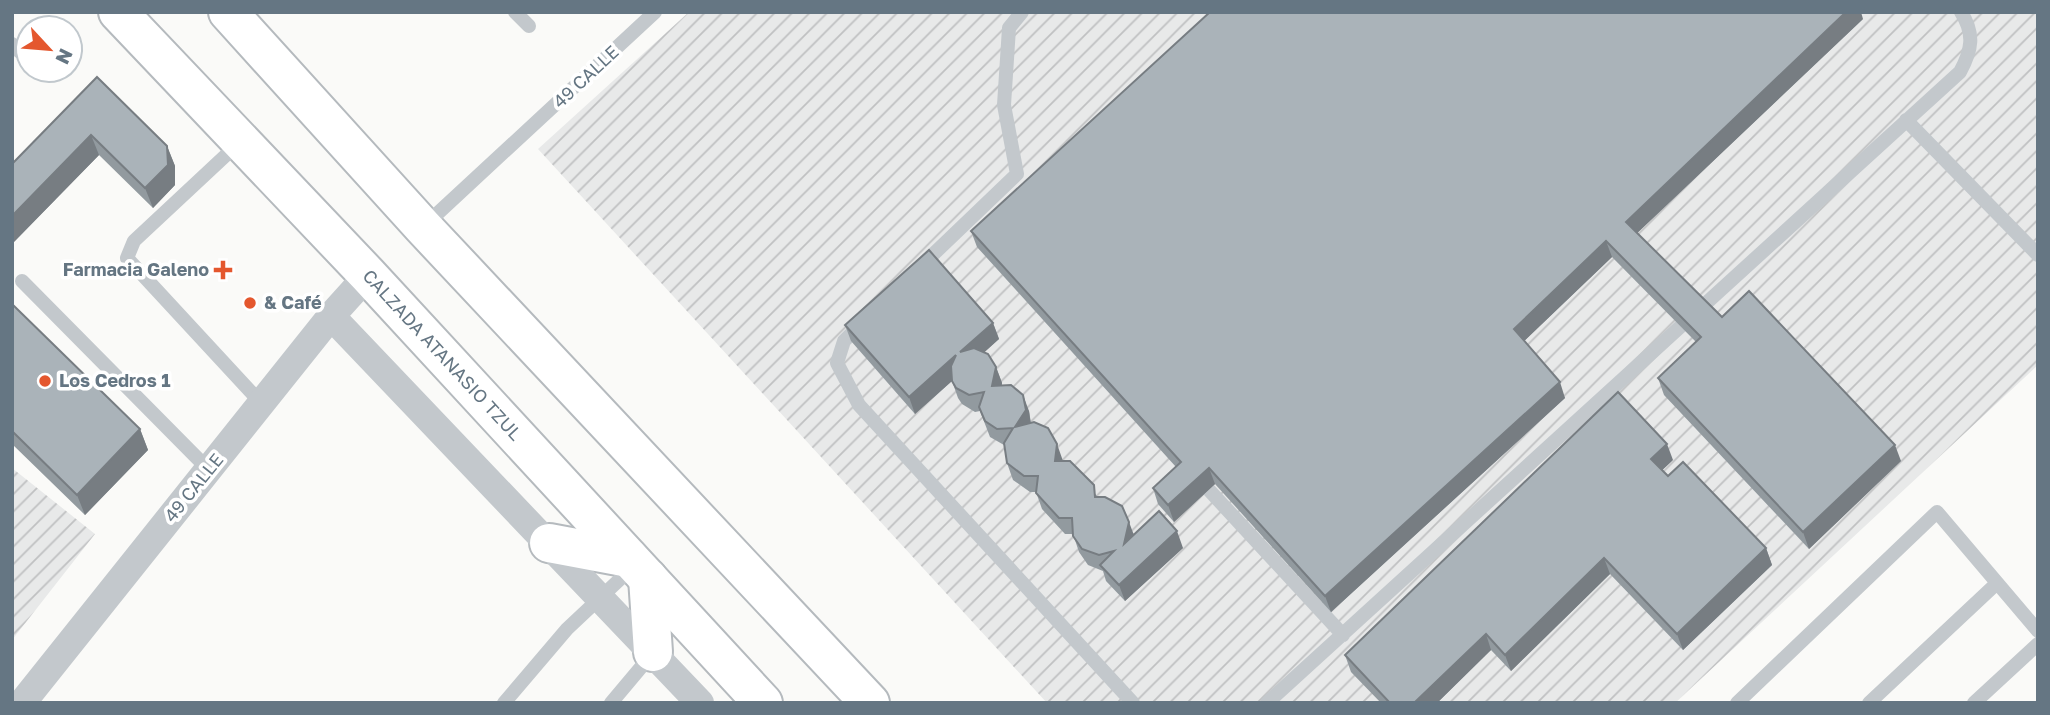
<svg xmlns="http://www.w3.org/2000/svg" width="2050" height="715" viewBox="0 0 2050 715" font-family="'Golos Text',sans-serif">
  <style>
    .industrial { fill: url(#industrial-furrows) }
    .lines { fill: none; stroke-linecap: round; stroke-linejoin: round }
    .primary-casing { stroke: #b5babe; stroke-width: 42 }
    .lane { stroke: #c3c8cc; stroke-width: 14 }
    .street { stroke: #c3c8cc; stroke-width: 28 }
    .primary { stroke: #fff; stroke-width: 38 }
    .wall { fill: #929a9f }
    .shaded-wall { fill: #777d82 }
    .building { fill: #aab3b9; stroke: #777d82; stroke-width: 2 }
    .poi-dot { fill: #e4572e; stroke: #fff; stroke-width: 2.5 }
    .labels { text-anchor: middle; stroke-width: 7; stroke-linejoin: round; paint-order: stroke }
    .street-label { font-size: 18px; fill: #657683; stroke: #fff }
    .poi-label { font-size: 18px; font-weight: bold; fill: #657683; stroke: #fff; text-anchor: start }
  </style>
  <defs>
    <pattern id="industrial-furrows" width="10" height="10" patternUnits="userSpaceOnUse" patternTransform="scale(1.75)"><rect width="10" height="10" fill="#e8e9e9"/><path d="M-1 1l2-2M0 10L10 0M9 11l2-2" fill="none" stroke="#c0c1c2"/></pattern>
  </defs>
  <rect width="100%" height="100%" fill="#fafaf8"/>
  <path class="industrial" d="M689,12H2038V365L1675,703H1047L538,149Z
    M12,468L95,534L12,640Z"/>
  <g class="lines">
    <defs>
      <g id="primary">
        <path id="s1" d="M118,12L368,275L763,703"/>
        <path d="M228,12L423,227L870,703"/>
        <path d="M549,543L629,558"/>
        <path d="M648,578L653,652"/>
      </g>
    </defs>
    <use href="#primary" class="primary-casing"/>
    <path class="lane" d="M515,12L529,26
      M12,44L20,52
      M1906,120L2038,255
      M239,143L134,241L127,258L262,404
      M424,226L655,12
      M921,266L1017,174L1004,105L1009,28L1022,12
      M22,281L208,469
      M861,324L844,341L837,363L859,405L1133,703
      M1197,477L1343,635
      M504,703L567,629L634,566
      M611,703L653,653
      M1267,703L1960,72C1972,50 1975,34 1961,12
      M1737,703L1937,512L2038,631
      M1869,703L1996,584
      M1974,703L2038,644"/>
    <path class="street" d="M331,316L700,703
      M22,703L331,316L368,275"/>
    <use href="#primary" class="primary"/>
  </g>
  <path class="wall" d="M1863,19L1637,233L1722,317L1901,461L1809,549L1664,395L1658,378L1696,342L1612,257L1524,341L1565,398L1331,612L1215,484L1174,522L1158,504L1153,488L1176,467L977,247L971,231Z
    M97,77L167,146L175,166V185L153,208L99,155L12,244Z
    M12,304L140,429L148,450L85,515L12,444Z
    M993,323L999,339L984,352L996,367L1002,383V385L1029,411L1031,423L1063,461L1134,534L1183,548L1125,601L1106,581L1103,571L1088,565L1079,552L1073,534H1065L1042,509L1036,492H1030L1013,480L1007,463L1004,445L990,437L980,411L975,412L962,404L958,398L952,381L915,414L851,341L845,325Z
    M1673,460L1662,470L1668,476L1766,548L1772,565L1683,650L1610,574L1511,671L1491,650L1437,703H1381L1351,672L1345,655Z"/>
  <path class="shaded-wall" d="M1846,12H1861L1863,19L1632,238L1626,222Z
    M91,135L99,155L12,244V216Z
    M167,146L175,166V185L153,208L145,188Z
    M1606,241L1612,257L1520,345L1514,329Z
    M993,323L999,339L966,369L960,352Z
    M956,355L962,372L915,414L909,397Z
    M996,367L1002,383L998,403L992,386Z
    M1560,382L1565,398L1331,612L1325,596Z
    M1023,395L1029,411L1031,426L1015,427Z
    M140,429L148,450L85,515L77,495Z
    M1057,444L1063,461L1061,477L1055,461Z
    M1667,444L1673,460L1657,475L1651,459Z
    M1895,445L1901,461L1809,549L1803,532Z
    M1209,468L1215,484L1174,522L1168,505Z
    M1129,522L1135,538L1124,544Z
    M1177,531L1183,548L1125,601L1119,585Z
    M1766,548L1772,565L1683,650L1677,634Z
    M1604,558L1610,574L1511,671L1505,655Z
    M1486,634L1491,650L1437,703H1414Z"/>
  <path class="building" d="M1210,12H1846L1626,222L1722,317L1749,291L1895,445L1803,532L1658,378L1701,337L1606,241L1514,329L1560,382L1325,596L1209,468L1168,505L1153,488L1181,462L971,231Z
    M97,77L167,146L168,165L145,188L91,135L12,216V164Z
    M929,250L993,323L960,352L974,348L988,354L996,367L992,386L1011,385L1023,395L1026,410L1015,427L1034,422L1048,428L1057,444L1055,461H1070L1094,485L1095,497H1105L1122,506L1129,522L1124,544L1159,511L1177,531L1119,585L1100,565L1114,551L1099,555L1082,549L1073,536L1072,518H1059L1036,493L1038,476H1024L1007,463L1004,443L1013,428L997,429L985,421L979,407L984,392L969,395L956,388L952,381L951,366L956,355L909,397L845,325Z
    M12,304L140,429L77,495L12,431Z
    M1618,392L1667,444L1651,459L1668,476L1683,462L1766,548L1677,634L1604,558L1505,655L1486,634L1414,703H1390L1345,655Z"/>
  <g class="poi-dot">
    <path d="M219.5 259.5h7v7h7v7h-7v7h-7v-7h-7v-7h7z"/>
    <circle cx="250" cy="303" r="7"/>
    <circle cx="45" cy="381" r="7"/>
  </g>
  <g class="labels">
    <g class="street-label">
      <text transform="translate(586 77) rotate(-43)" y="6">49 CALLE</text>
      <text dy="6" stroke="none"><textPath href="#s1" startOffset="472">CALZADA ATANASIO TZUL</textPath></text>
      <text transform="translate(194 488) rotate(-51)" y="6">49 CALLE</text>
    </g>
    <g class="poi-label">
      <text x="209" y="276" text-anchor="end">Farmacia Galeno</text>
      <text x="264" y="309">&amp; Café</text>
      <text x="59" y="387">Los Cedros 1</text>
    </g>
  </g>
  <rect width="2050" height="715" fill="none" stroke="#657683" stroke-width="28"/>
  <g transform="translate(49 49) rotate(116)"><circle r="33" fill="#ffffff" stroke="#c1c8cd" stroke-width="2"/>
  <path d="M0-5L12 26L0 18L-12 26Z" fill="#e4572e"/>
  <text y="-10" font-size="19" font-weight="bold" text-anchor="middle" fill="#657683">N</text>
  </g>
</svg>
